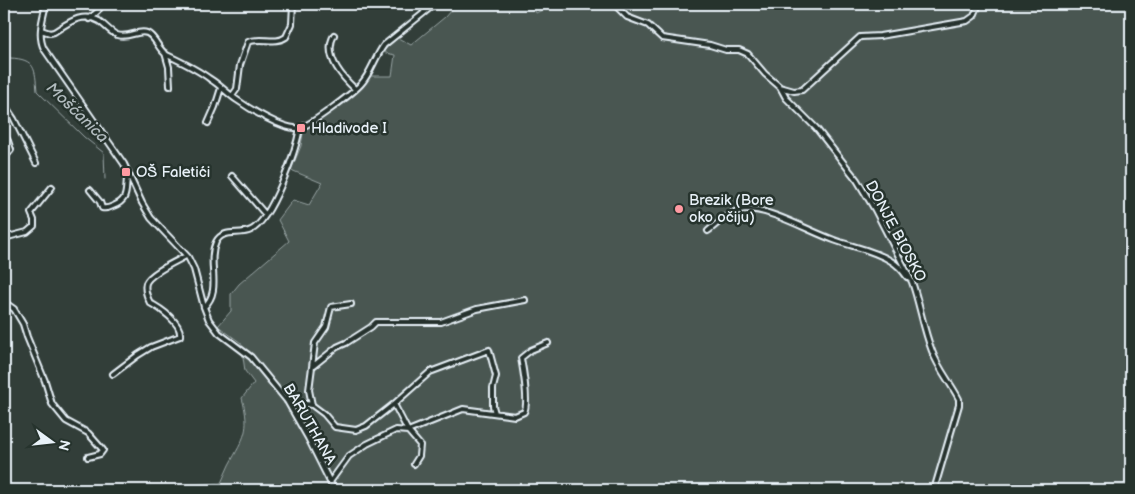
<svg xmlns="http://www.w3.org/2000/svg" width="1135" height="494" viewBox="0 0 1135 494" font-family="'Balsamiq Sans',sans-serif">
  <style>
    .green { fill: #495651; stroke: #98a4a4 }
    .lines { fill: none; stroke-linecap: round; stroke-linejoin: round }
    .stream { stroke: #9ea9ab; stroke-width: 1 }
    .minor-casing { stroke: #e8f1f8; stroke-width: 8 }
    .minor { stroke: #26332d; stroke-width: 4 }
    .poi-dot { fill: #ff9aa2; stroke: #26332d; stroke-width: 2 }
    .labels { text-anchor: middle; stroke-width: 5; stroke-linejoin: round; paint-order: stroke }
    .poi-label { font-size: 15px; fill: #e8f1f8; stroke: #26332d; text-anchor: start }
    .street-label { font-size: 15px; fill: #e8f1f8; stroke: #26332d }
    .water-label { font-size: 16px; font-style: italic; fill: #b1bbbe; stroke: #26332d }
  </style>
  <rect width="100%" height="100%" fill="#323e39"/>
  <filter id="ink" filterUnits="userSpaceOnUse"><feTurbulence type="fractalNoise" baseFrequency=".02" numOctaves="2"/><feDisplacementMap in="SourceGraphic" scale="10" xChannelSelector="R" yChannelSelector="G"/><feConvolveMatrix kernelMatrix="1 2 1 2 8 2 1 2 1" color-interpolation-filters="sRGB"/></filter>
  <g filter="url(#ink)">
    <path class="green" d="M456,4H532L536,13L554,4H1131V490H188V485L221,483C224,477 226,471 229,465C244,437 251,431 242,398L254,383L245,371L241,343L218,326L231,311V294L239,284L289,241L278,220L293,200L309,205L322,183L291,170L301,146L303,133L312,124L359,91L369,76H392L395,55L382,52L398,38L411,45L445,17Z"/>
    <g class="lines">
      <path class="stream" d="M4,51L10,58C36,59 35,69 37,91L84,137L104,153L105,179"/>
      <defs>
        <path id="minor" d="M46,4C43,18 37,35 44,49L124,164L142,203L151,218L188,257L194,269L204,307L209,320L219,333L251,357L287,401L308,438L334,490
          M420,4L425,12
          M614,4L627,17L648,25L662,38L710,45L726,50H739L748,54L765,74L780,87L786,98L816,128L857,180L875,210L912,282C920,305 923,328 932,351C938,368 950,382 959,399V405L934,490
          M89,19L98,11L102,4
          M41,30L50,33L54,32C67,24 82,11 99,21C105,25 110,32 117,35C129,39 138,29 147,33C156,37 158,50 167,55C182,62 197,69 210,79C220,85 228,94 237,100C250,109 283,130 299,128C310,126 353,93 361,84C371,73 375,57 384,45L435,4
          M334,35C323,55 341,76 355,89
          M165,53L169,67L170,86
          M780,87L794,91L802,90L860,37L880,36L967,21L974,16L979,4
          M232,96L237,89L240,65L248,42C260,36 275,45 286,37L292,24L293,4
          M4,108L6,107L14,119L36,163
          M208,123L215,107L221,88
          M4,134L8,141L11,150L4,158
          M232,176L265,214
          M90,190L100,202L102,208C106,209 109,208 113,206C131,199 124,189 128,172
          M708,231C719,222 733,209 747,209C773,210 809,231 834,240C853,247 874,250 891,261C898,265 903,271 907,277
          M4,238L27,232L34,226V220L31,213L52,187
          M4,302L14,309L23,324L27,337L45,381L52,404L66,421L88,433L103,450L100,454L88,457
          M204,307C223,290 206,263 216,242C223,228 240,236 251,230C272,220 296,150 300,128
          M312,367L315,343L326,327L331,307L351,304
          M113,374L138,355L151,347L180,336C182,323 160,308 150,303C147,297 144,290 146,283C150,273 177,261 186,256
          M287,401L312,405L324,414L335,427L356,430L366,426L394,404L430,372L489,350L496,376L493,388V406L495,413
          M394,404L408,431L420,445L419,456L414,464
          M312,405L309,390L312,367L337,347L346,343L371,327L376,322H441L477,309L525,300
          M330,482L349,456L367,444L396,430L408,431L463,409L515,416L524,412C529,404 523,369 521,358L531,350L548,343"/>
      </defs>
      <use href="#minor" class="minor-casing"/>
      <use href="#minor" class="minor"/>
    </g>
  </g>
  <g class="poi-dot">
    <rect x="296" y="123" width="10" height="10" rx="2.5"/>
    <rect x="121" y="167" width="10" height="10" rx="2.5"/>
    <circle cx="679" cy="209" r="5"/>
  </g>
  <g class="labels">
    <g class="poi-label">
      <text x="311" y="133">Hladivode I</text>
      <text x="136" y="177">OŠ Faletići</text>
      <text x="689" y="205">Brezik (Bore<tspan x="689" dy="17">oko očiju)</tspan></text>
    </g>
    <g class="street-label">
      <text transform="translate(896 231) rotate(62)" y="5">DONJE BIOSKO</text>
      <text transform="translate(310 424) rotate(60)" y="5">BARUTHANA</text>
    </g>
    <g class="water-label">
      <text transform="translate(78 112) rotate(44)" y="6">Mošćanica</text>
    </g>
  </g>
  <rect width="1135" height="494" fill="none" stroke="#26332d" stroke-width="20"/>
  <rect x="10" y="10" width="1115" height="474" fill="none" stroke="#e8f1f8" stroke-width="2" filter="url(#ink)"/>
  <g transform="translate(52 442) rotate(105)" stroke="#26332d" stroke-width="4" paint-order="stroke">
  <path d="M0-4L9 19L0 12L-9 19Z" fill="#e8f1f8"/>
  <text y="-8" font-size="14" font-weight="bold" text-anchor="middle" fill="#e8f1f8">N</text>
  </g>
</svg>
